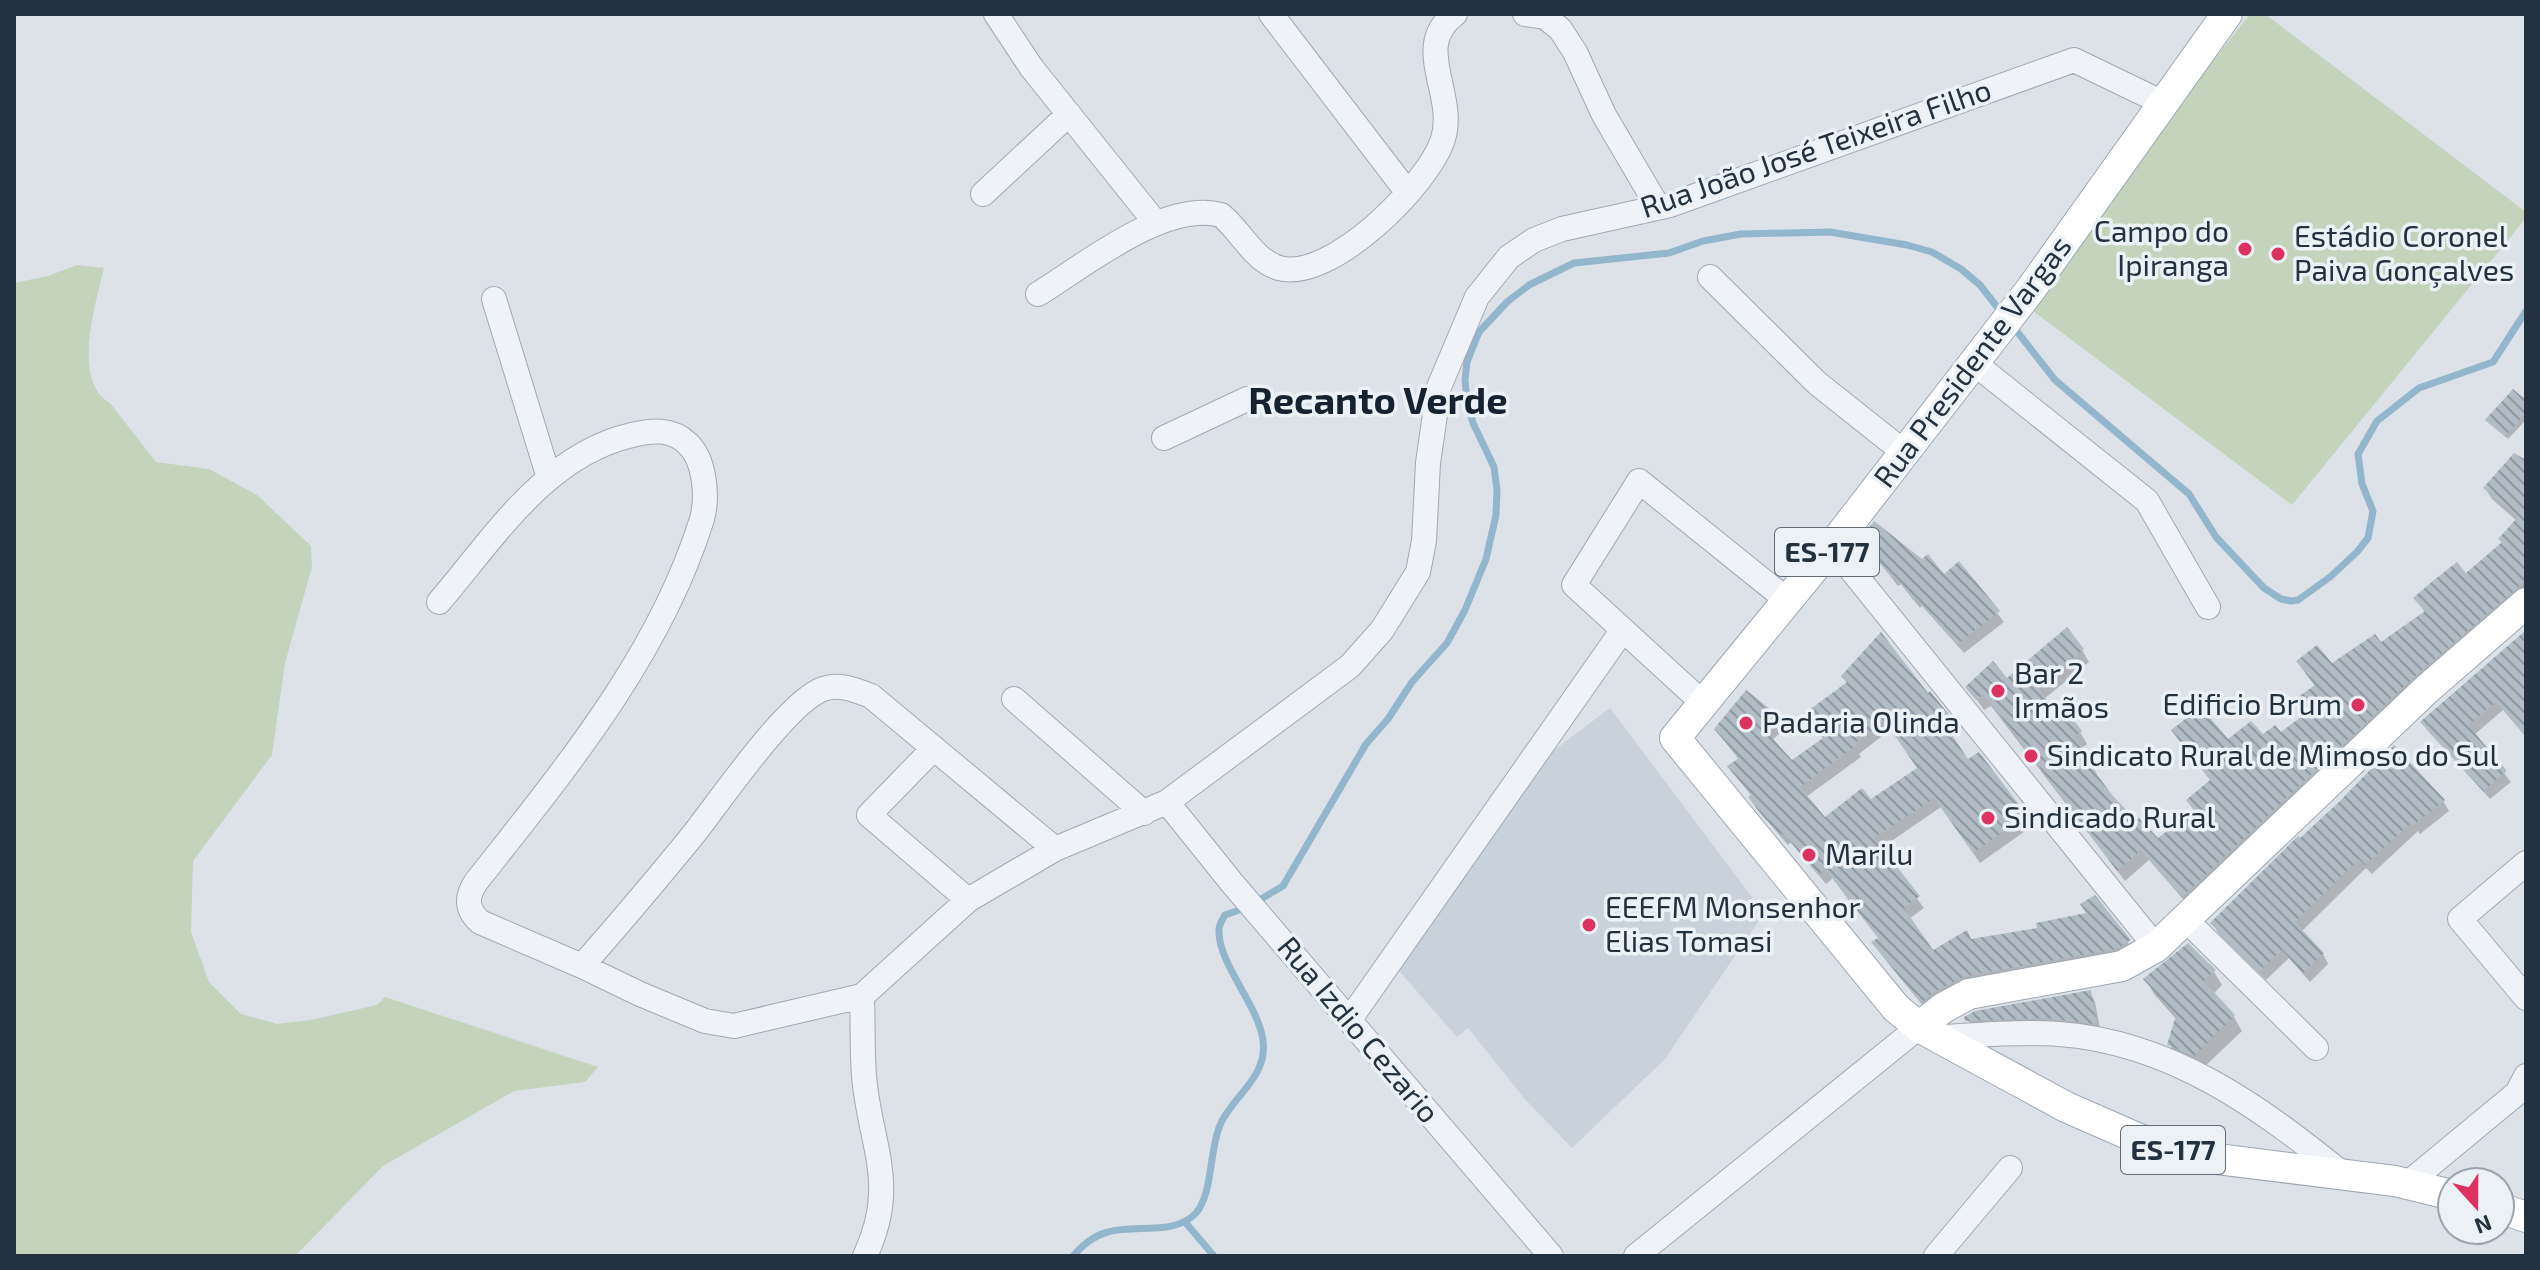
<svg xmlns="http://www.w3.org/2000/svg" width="2540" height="1270" viewBox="0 0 2540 1270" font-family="'Exo 2',sans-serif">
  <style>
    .built { fill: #c9d1da }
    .grass { fill: #c4d3bc }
    .shadow { fill: #0003; fill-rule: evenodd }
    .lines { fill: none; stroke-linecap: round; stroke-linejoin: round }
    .stream { stroke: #92b6cc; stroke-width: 7 }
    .building { fill: url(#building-back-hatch); fill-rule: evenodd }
    .minor-casing { stroke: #a1a9b2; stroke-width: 26 }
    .major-casing { stroke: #9aa8b5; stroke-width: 32 }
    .minor { stroke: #eff2f6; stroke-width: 24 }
    .major { stroke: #fff; stroke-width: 30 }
    .poi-dot { fill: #dd3161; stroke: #ebf1f5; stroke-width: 3 }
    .labels { text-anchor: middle; stroke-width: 7; stroke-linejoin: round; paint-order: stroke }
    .shield { fill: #ebf1f5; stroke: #606b76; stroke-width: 2 }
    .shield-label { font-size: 28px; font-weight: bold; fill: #24313f }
    .street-label { font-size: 30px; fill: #24313f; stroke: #ebf1f5 }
    .poi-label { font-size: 30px; fill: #24313f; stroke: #ebf1f5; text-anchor: start }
    .district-label { font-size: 38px; font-weight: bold; fill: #162230; stroke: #ebf1f5 }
  </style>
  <defs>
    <pattern id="building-back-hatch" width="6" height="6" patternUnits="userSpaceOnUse" patternTransform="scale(2)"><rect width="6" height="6" fill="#b2bcc5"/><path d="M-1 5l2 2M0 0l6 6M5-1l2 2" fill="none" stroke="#9199a1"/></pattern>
  </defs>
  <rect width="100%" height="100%" fill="#dce2e8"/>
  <path class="built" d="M1610,708L1764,913L1665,1059L1572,1148L1524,1098L1468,1028L1457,1037L1393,964L1521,775Z"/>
  <path class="grass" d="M2250,14H2265L2526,212V218L2292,505L2021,302Z
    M77,265L104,268C96,303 71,381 110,403L156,462L209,469L257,495L311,546L312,567L285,663L272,755L193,861L191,932L209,982L241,1014L277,1024L311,1020L377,1005L385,997L598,1067L585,1082L514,1091L383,1166L295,1256H14V283L48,276Z"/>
  <path class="shadow" d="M2526,402V420L2508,439L2490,424Z
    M2526,463V598L2190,907L2149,860L2125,881L1991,706L1984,710L1968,687L2007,681L2082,650L2089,662L2044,699L2059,718L2080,732L2087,744L2081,749L2097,774L2095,775L2112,797L2157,841L2195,812L2188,800L2211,781L2181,742H2227L2281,735L2310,713L2301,698L2316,687L2305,673L2332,666L2381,645L2425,613L2416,598L2466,576L2503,544L2500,539L2517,521L2492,499L2485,488Z
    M1862,540L1944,577L1959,564L2004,622L1964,653L1922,606L1920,608L1901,584L1898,586Z
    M2526,632V737L2503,710L2474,735L2511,782L2490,799L2429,732L2423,722Z
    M1844,676L1930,694L1956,729L1949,734L1968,761L2025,816L2031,827L1980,863L1941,807L1880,849L1924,908L1909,919L1932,953L1971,941L2039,930L2088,914L2094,898L2135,952L1928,1012L1880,953L1874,943L1880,939L1833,878L1826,884L1791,842L1788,845L1756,808L1752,797L1730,767L1739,760L1716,729L1747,693L1779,719L1785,729L1772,740L1792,763L1824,740L1807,715L1848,684ZM1891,729L1919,769L1871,802L1825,819L1806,797L1861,757L1859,754Z
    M2443,801L2449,811L2420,834L2418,831L2372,874L2366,868L2301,932L2323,954L2328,964L2310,982L2289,958L2266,980L2218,933L2213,923Z
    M2214,972L2222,985L2213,994L2234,1017L2242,1031L2202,1069L2177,1058L2169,1044L2176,1019L2154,994L2146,980Z
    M2090,992L2095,1002L2101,1033L1973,1030L1967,1018Z"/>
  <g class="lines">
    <path class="stream" d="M2012,325L2055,380L2189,494L2216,537L2264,588L2281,599L2291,601L2298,600L2330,577L2357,552L2368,538L2373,511L2362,484L2358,454L2377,421L2419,388L2493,362L2526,311
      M1256,902L1283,886L1366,744L1388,719L1412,682L1447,643L1465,610L1486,559L1496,515L1497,490L1494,467L1473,423L1467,401L1465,380L1467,362L1479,332L1507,302L1529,285L1574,263L1669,253L1703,241L1741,234L1830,232L1907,245L1932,252L1961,269L1980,285L2001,312
      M1185,1222L1214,1256
      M1073,1256C1083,1245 1093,1236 1108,1232C1135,1224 1175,1236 1196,1213C1213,1193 1209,1151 1220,1125C1233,1095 1268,1078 1263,1040C1258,1005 1219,964 1219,932C1218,926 1222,920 1225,915L1245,908"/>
  </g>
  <path class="building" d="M2513,389L2526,400V413L2505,436L2485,420Z
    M2514,453L2526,460V578L2520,586L2415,676L2182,897L2141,850L2117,871L2009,726L1983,695L1976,700L1965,687L1993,661L2007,678L2067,627L2084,649L2038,688L2059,716L2066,710L2082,731L2074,737L2093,761L2089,764L2113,796L2136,820L2139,818L2158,838L2194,810L2186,800L2210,780L2171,730L2201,707L2228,739L2251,721L2263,734L2275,725L2281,732L2310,710L2298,697L2315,685L2296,661L2317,645L2332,663L2375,634L2381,642L2425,611L2413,598L2434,580L2457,562L2466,573L2502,542L2498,539L2518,517L2483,488Z
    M1874,521L1922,559L1928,554L1944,574L1959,561L2000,611L1957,644L1916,598L1913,600L1895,576L1892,578L1860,540Z
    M2526,630V736L2496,702L2468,725L2507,771L2483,791L2420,722Z
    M1881,632L1928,693L1930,691L1951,717L1944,723L1968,759L1979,752L2027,815L1973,853L1934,798L1874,838L1920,896L1904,908L1933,950L1967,930L1971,939L2037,928L2036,923L2086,913L2080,904L2095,895L2131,940L2116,949L1965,976L1934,992L1921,1003L1871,942L1878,938L1825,869L1818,875L1783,833L1780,835L1762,815L1748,797L1751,795L1727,766L1739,758L1714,729L1746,690L1780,717L1765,730L1792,760L1823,738L1804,714L1847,682L1841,676ZM1884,720L1917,768L1871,799L1862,788L1825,817L1800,787L1856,745L1855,743Z
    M2394,745L2445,800L2413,825L2411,823L2365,865L2359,859L2295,922L2324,953L2303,973L2282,950L2259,971L2210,923L2298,836L2300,838L2340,801Z
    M2188,943L2216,970L2204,981L2235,1015L2194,1056L2167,1045L2176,1015L2143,979Z
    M2091,990L2097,1024L2045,1018L1965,1021L1964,1017L1975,1011Z"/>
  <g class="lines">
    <defs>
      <path id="minor" d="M996,14L1031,67L1155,222
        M1271,14L1408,193
        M1525,14L1545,17L1560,29L1575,52L1604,115L1658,207
        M983,194L1069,114
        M1710,277L1817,383L1905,453
        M1038,294C1085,265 1165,200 1221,215C1241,231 1253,260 1279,268C1330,283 1429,184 1443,139C1457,94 1411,46 1455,14
        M494,299L549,478
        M1974,363L2147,501L2208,607
        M1164,438L1247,399
        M1832,546L2156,947
        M439,602C494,538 545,455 632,435C652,430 672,428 688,444C705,460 708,497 702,519C659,657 564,770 476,882C466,897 466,909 480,922L582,966L640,994L705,1021L734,1026L862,996L968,900L1055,849L1167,802L1350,666L1382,630L1418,572L1424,541L1428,463L1439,387L1477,297L1509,257L1534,240L1562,229L1670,205L2074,60L2163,103
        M1014,699L1144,813
        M1704,704L1574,585L1639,481L1787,600
        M934,748L869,815L968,900
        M1167,802L1232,883L1551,1256
        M2526,863L2460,919L2526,998
        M2186,920L2316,1048
        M582,966C620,923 657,879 693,835C720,801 787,702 823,689C839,683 856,690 871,696L1055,849
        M862,996C863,1022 862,1049 864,1076C870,1146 899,1184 865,1256
        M1350,1019L1622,631
        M1942,1037C1981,1035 2020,1031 2059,1034C2171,1042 2260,1107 2344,1175
        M2407,1184L2517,1093L2526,1076
        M1636,1256L1919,1027
        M1936,1256L2010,1168"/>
      <path id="major" d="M2227,14L2031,289L1832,546L1675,738L1896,1008L1919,1027L2066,1107L2137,1138L2193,1156L2395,1181L2452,1195
        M1919,1027L1943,1008L1969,994L2122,966L2156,947L2427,689L2526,603
        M2500,1208L2526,1217"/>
    </defs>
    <use href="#minor" class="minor-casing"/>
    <use href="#major" class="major-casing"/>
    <use href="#minor" class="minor"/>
    <use href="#major" class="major"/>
  </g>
  <g class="poi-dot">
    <circle cx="2245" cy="249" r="8"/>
    <circle cx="2278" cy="254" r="8"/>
    <circle cx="1998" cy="691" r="8"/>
    <circle cx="2358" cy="705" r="8"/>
    <circle cx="1746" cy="723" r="8"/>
    <circle cx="2031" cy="756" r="8"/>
    <circle cx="1988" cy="818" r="8"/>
    <circle cx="1809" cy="855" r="8"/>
    <circle cx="1589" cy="925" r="8"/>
  </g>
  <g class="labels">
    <g class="shield">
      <rect x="1775" y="528" width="104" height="48" rx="6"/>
      <rect x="2121" y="1126" width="104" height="48" rx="6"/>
    </g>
    <g class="shield-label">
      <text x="1827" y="562">ES-177</text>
      <text x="2173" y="1160">ES-177</text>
    </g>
    <g class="street-label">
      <text transform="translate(1816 149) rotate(-19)" y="10">Rua João José Teixeira Filho</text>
      <text transform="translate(1973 362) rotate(-53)" y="10">Rua Presidente Vargas</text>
      <text transform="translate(1358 1030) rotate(50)" y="10">Rua Izdio Cezario</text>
    </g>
    <g class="poi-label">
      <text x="2229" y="242" text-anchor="end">Campo do<tspan x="2229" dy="34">Ipiranga</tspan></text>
      <text x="2294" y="247">Estádio Coronel<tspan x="2294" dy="34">Paiva Gonçalves</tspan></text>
      <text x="2014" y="684">Bar 2<tspan x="2014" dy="34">Irmãos</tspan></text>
      <text x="2342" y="715" text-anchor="end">Edificio Brum</text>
      <text x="1762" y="733">Padaria Olinda</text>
      <text x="2047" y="766">Sindicato Rural de Mimoso do Sul</text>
      <text x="2004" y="828">Sindicado Rural</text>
      <text x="1825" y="865">Marilu</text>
      <text x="1605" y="918">EEEFM Monsenhor<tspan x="1605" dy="34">Elias Tomasi</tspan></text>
    </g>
    <g class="district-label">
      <text x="1378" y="414">Recanto Verde</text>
    </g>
  </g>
  <rect width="2540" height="1270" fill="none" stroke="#24313f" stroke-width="32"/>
  <g transform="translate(2476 1206) rotate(159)"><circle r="38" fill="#ebf1f5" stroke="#9ba4ac" stroke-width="2"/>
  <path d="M0-6L14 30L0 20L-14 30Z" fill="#dd3161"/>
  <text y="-12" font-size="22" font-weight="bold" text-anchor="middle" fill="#24313f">N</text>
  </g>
</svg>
